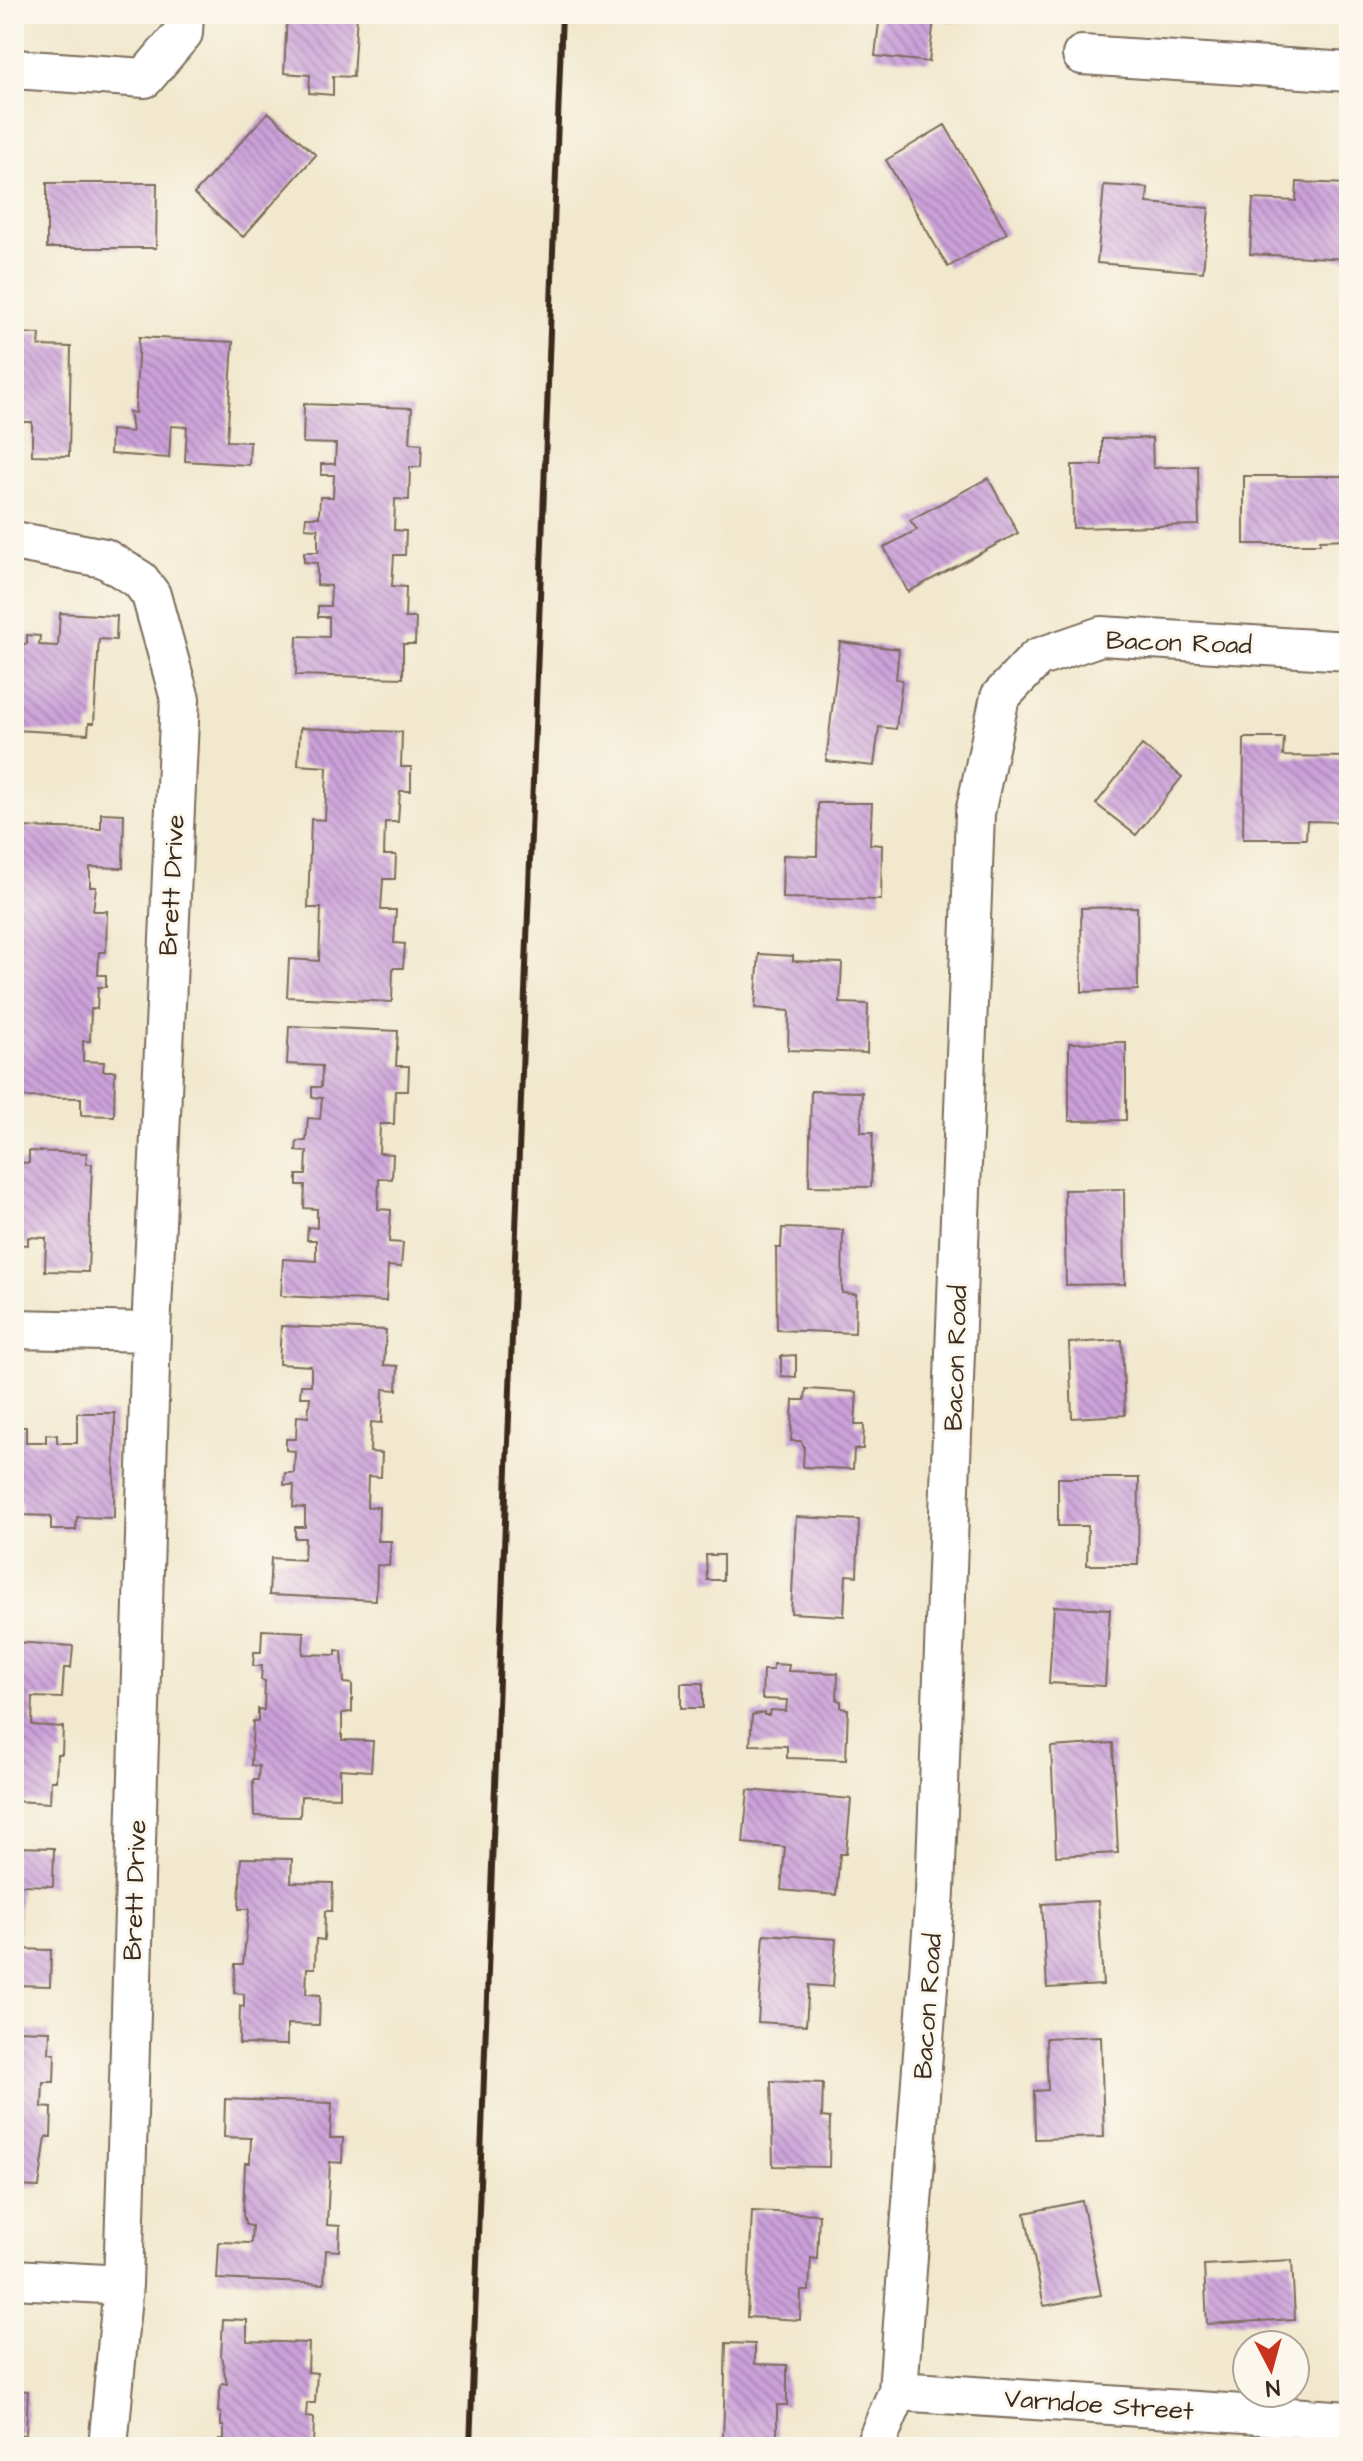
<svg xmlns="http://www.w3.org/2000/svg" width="1363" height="2461" viewBox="0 0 1363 2461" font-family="'Architects Daughter',sans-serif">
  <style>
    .building { fill: url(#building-back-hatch) }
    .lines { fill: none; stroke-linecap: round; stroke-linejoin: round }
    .street-casing { stroke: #7b6c5b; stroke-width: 42 }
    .street { stroke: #fff; stroke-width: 38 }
    .rail { stroke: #3b2a1e; stroke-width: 6 }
    .labels { text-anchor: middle; stroke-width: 6; stroke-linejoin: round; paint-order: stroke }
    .street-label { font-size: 26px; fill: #3b2a1e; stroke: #fbf7ec }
  </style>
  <defs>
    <pattern id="building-back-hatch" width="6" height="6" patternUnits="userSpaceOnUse" patternTransform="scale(2)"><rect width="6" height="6" fill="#cba0d9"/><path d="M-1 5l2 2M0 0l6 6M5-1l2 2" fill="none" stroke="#a683af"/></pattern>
  </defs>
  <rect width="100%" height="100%" fill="#fbf7ec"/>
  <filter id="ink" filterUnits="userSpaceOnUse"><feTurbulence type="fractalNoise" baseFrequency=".0125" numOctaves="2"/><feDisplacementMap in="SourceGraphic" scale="16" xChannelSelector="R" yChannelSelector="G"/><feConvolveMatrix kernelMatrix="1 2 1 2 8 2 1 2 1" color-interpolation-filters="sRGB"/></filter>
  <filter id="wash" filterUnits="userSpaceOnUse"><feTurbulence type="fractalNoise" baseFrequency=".006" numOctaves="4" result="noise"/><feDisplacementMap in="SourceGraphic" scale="32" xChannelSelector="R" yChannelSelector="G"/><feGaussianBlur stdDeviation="1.8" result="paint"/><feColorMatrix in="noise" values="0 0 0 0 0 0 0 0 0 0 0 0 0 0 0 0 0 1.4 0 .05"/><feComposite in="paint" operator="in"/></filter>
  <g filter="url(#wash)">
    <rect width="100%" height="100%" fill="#f1e8cd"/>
    <g id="blocks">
      <path class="building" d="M287,14H357L353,77L333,76V95L309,93L310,75L284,73Z
        M880,14H960L959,22L934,19L929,62L875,56Z
        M268,112L316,155L243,237L194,194Z
        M945,125L1007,233L948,267L886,160Z
        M14,161H18L19,225H14Z
        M1297,182L1349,184V259L1250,254L1253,199L1296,201Z
        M47,183H157L156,248H47Z
        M1104,185L1148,188L1147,203L1209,208L1203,272L1097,263Z
        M14,333L40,334L39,346L71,347L69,456L32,455V422H14Z
        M139,337L233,342L227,441L250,442L249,465L185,461L187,427L171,426L169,458L110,454L111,430L132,432L129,412L135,413Z
        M304,404L412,408L410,443L422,444L421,467H410L409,500L395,499L394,530L406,531L405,555H394L392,586L406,587L405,618H416L415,644H403V678L296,675L297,636L329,637V617H318V606H330L331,586L317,585V563L304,562V552H318V529L305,528L306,517H319L320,497H333L334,475H321V464H335L336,444L303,443Z
        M1152,438L1153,468L1198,466L1199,525L1073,528L1072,465H1102V439Z
        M1244,476H1349V539L1320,540V544H1244Z
        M988,478L1018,533L908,592L884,547L917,530L910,520Z
        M60,613L117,616L116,640L99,639L94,723H89L88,734L14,730V643L27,644V635L40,636L39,645L58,646Z
        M840,642L899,649L896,679L902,680L896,729L879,727L874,766L826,761Z
        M300,728L402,732L401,767H411V791H400L398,822H385L384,855H396L395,879H383L381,910H396L394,943L405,944L403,968H393L392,1002L287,997L289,959L319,961L321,908H308L311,819L325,820L327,767L298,765Z
        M1244,738H1284L1283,756L1346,757L1345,822L1307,821L1306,839H1243Z
        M1142,745L1182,777L1136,835L1096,804Z
        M818,803H872L870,844L882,845L881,900L782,898L783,855L817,856Z
        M101,813L124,814L123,868L90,867V887H96L93,911H107L106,952H99L98,975H106V987H98L97,1009H91L90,1041H83V1061L104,1062L103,1071H115L114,1116L81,1115V1098L14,1097V827L101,829Z
        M1137,907L1138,990L1082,992L1081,908Z
        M759,954L793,956V961L842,963L840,1003L868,1004L867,1053L788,1050L789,1011L755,1008Z
        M289,1026L398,1031L396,1066H409L408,1091H395L394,1124H380L379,1153L393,1154L392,1179L379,1178L378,1209L391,1210L389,1242L403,1243L401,1267L388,1266L386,1301L281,1296L283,1259L316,1261V1240H307L308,1227L317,1228V1209L304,1208L305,1185H297V1175H306L307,1152L296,1151L297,1141H306L308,1118L320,1119L322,1098L312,1097V1087H321L322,1066L287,1064Z
        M1126,1042V1120L1069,1121V1043Z
        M811,1091L862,1092L861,1132H873L871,1187L809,1186Z
        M29,1151L87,1153L86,1164H92L88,1272L45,1271L46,1238L28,1237V1245L14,1244V1162L29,1163Z
        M1124,1189L1125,1284L1066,1285L1064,1190Z
        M782,1228L843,1230L842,1293L856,1294L855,1333L777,1330L776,1248H781Z
        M281,1326L386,1330L384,1365L398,1366L397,1390L383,1389L382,1423L371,1422L370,1452L382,1453L381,1477L368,1476L367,1507H379L378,1541H391L389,1566L377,1565L376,1600L269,1595L271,1558L304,1560L305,1538H295V1527H305V1508L293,1507L294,1485H284L285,1473H294L295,1451L286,1450V1439H296L297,1416L308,1417L310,1397H300L301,1385H311V1366L279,1364Z
        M1122,1340L1125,1415L1072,1418L1069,1343Z
        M796,1355V1377L781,1376V1356Z
        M806,1389L857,1392L855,1425H864L863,1449H854L853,1469L803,1467L804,1446L801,1441H791L793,1400H805Z
        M77,1413H115L114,1518L77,1517L76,1530H51V1516L21,1515V1501H14V1427H26V1442H46V1434L57,1435V1443H77Z
        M1058,1478H1139L1138,1565H1087L1088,1526H1058Z
        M796,1517L859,1520L857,1576L846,1575L844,1616L791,1613Z
        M706,1555H723V1580H707Z
        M1054,1606L1110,1609L1105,1686L1049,1683Z
        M262,1630L304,1632L303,1654L336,1655V1650L342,1651L344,1683L352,1684V1712L342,1713V1740L373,1741L371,1771L340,1769V1797L301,1796L300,1817L254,1816L253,1780H258L259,1766L251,1765L253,1721H258V1709L264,1710L265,1681L261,1680L262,1666H253L254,1652H261Z
        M14,1642L73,1646L71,1668H64L62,1698L33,1697L32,1725L63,1727L62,1754H57L56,1781H51L50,1803L14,1801Z
        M773,1664L789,1665L788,1671L838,1673L837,1700L841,1701V1708L848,1709L846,1760L787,1758V1746L750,1745L752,1715L764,1712V1715H769L770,1710L786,1711L787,1700L762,1699L763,1670H773Z
        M681,1683H703V1708H681Z
        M1113,1743L1118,1853L1056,1856L1051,1747Z
        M748,1790L851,1799L846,1854H840L836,1895L781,1890L785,1847L743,1843Z
        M14,1847L54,1848L53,1886L20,1885L18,1949L51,1950L50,1986L14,1985Z
        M241,1858L292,1859L291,1882L333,1883L332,1911H325L324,1940L316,1939L315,1968H307L306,1994L320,1995L319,2025L287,2024V2045L239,2044L240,2006L244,2007V1994L234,1993L235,1964H243L249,1909H239Z
        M1098,1901L1103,1985L1047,1988L1042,1904Z
        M764,1934L836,1939L833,1987L809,1985L806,2025L758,2022Z
        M14,2030L50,2031L49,2053L55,2054L54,2082H43L42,2107L52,2108L51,2137H46L39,2187L14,2186Z
        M1101,2036L1104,2137L1035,2139L1034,2091L1048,2090L1046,2038Z
        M771,2081L823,2083L822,2117L830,2118L829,2167L773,2166Z
        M225,2099L332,2103L330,2138H343L342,2163L330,2162L327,2225L340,2226L339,2251L326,2250L324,2284L217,2279L219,2242L251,2243L252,2226L246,2225L243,2215L245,2163H250L251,2138L224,2137Z
        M1082,2201L1101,2295L1044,2306L1025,2213Z
        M752,2211L819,2214L817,2259L811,2258L809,2291H801L800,2320L747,2317Z
        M1292,2260L1295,2319L1207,2324L1204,2265Z
        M223,2319L247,2320V2341L309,2343L308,2372L317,2373L315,2403H307L306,2417L314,2418L313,2447H219V2439H224V2426H221V2413L218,2412L219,2396L222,2383L227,2384L221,2356Z
        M726,2343L755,2344V2364L787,2365V2405H777V2440L723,2439Z
        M14,2390L28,2391L26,2435L14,2434Z"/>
    </g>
  </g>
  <g filter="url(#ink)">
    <use href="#blocks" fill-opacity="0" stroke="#7b6c5b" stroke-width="2"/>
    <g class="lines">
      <defs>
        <path id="street" d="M1082,55L1349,72
          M14,69L145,78L183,33L184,14
          M14,541L104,558L140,580L151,595L180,699L151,1332L123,2285L108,2447
          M14,1329L151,1332
          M14,2279L123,2285
          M898,2391L1349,2421
          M874,2447L898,2391L935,1892L975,813L1000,697L1037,658L1101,636L1349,651"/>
      </defs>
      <use href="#street" class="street-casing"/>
      <use href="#street" class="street"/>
      <path class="rail" d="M470,2447L562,14"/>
    </g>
  </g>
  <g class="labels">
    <g class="street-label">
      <text transform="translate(1179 642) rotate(2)" y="9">Bacon Road</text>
      <text transform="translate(171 885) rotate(-87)" y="9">Brett Drive</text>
      <text transform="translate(955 1358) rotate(-88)" y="9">Bacon Road</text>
      <text transform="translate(134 1890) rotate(-88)" y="9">Brett Drive</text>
      <text transform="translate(927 2006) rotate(-86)" y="9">Bacon Road</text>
      <text transform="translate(1099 2404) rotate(4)" y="9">Varndoe Street</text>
    </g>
  </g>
  <rect width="1363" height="2461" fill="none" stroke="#fbf7ec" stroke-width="48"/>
  <g transform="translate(1271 2369) rotate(174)"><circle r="38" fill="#fbf7ec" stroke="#aea59a" stroke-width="2"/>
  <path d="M0-6L14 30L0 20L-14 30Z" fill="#c8321e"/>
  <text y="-12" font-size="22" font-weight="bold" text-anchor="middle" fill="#3b2a1e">N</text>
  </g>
</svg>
